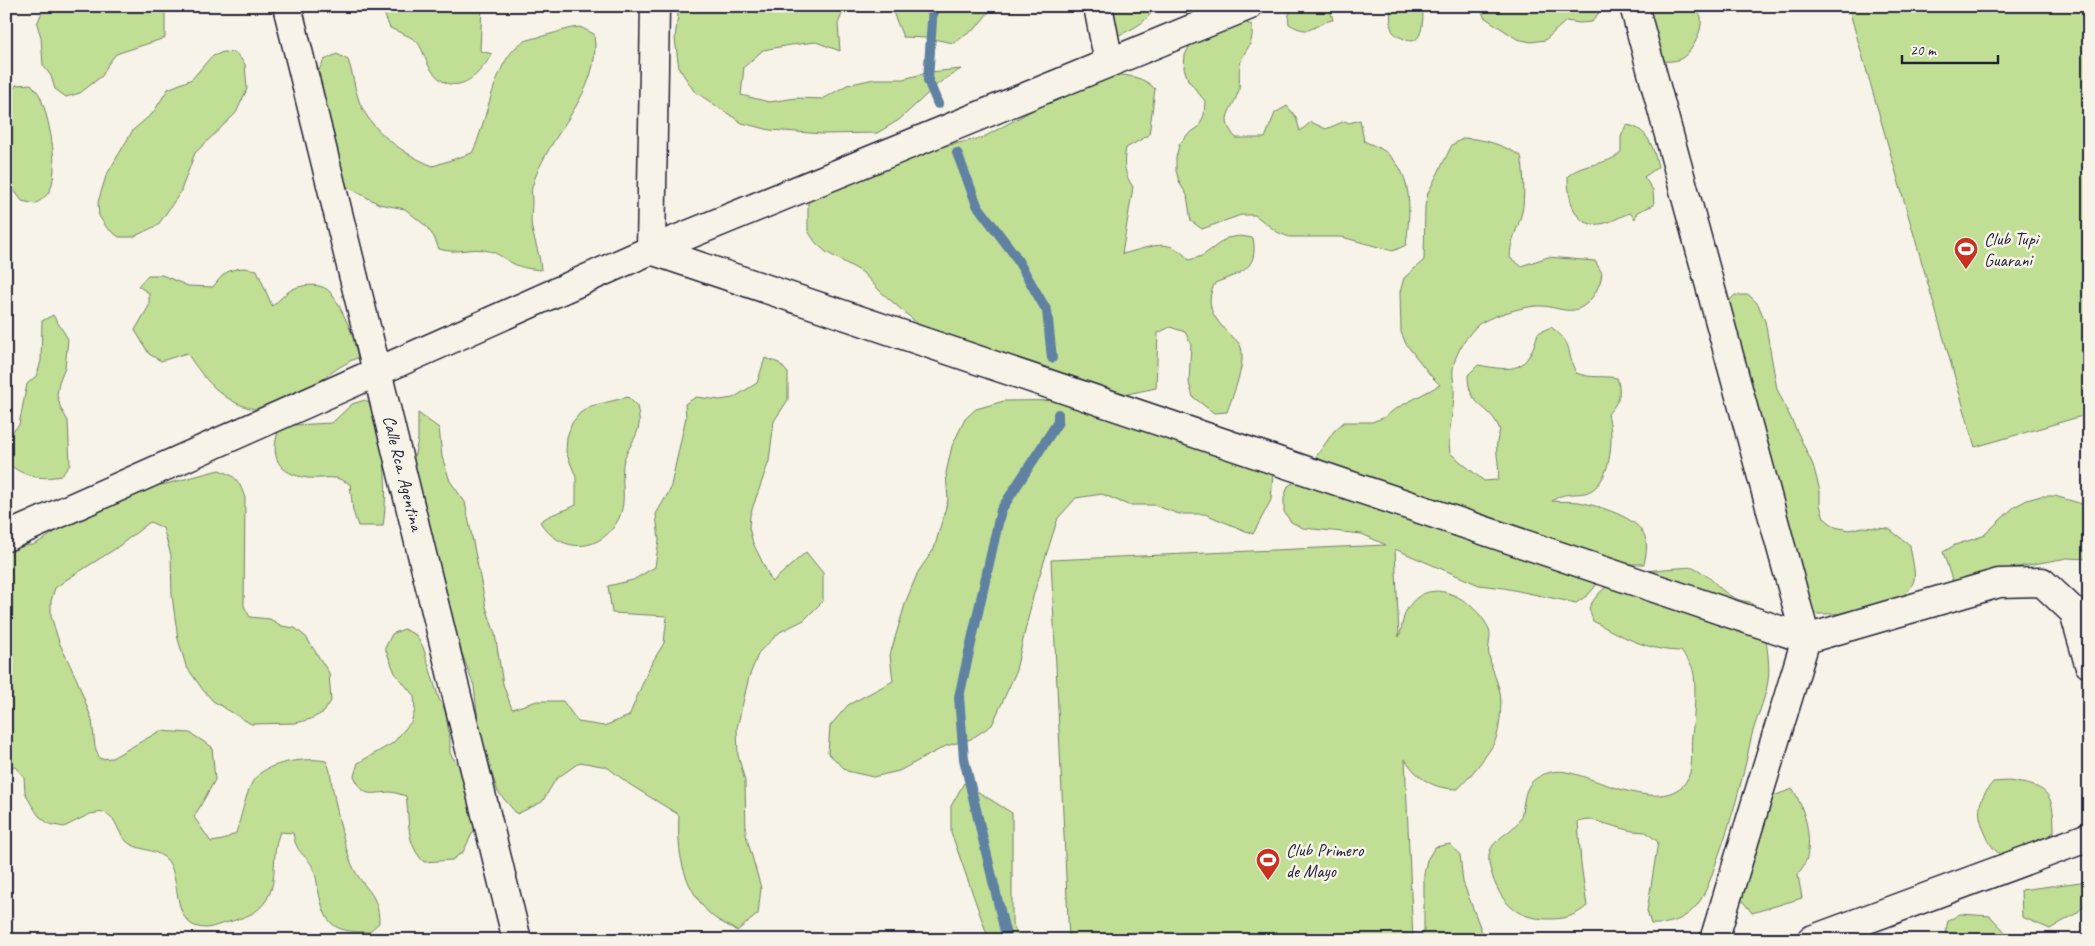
<svg xmlns="http://www.w3.org/2000/svg" width="2095" height="946" viewBox="0 0 2095 946" font-family="Caveat,sans-serif">
  <style>
    .green { fill: #c1de95; stroke: #728068 }
    .lines { fill: none; stroke-linecap: round; stroke-linejoin: round }
    .stream { stroke: #5e81a2; stroke-width: 10 }
    .minor-casing { stroke: #22223b; stroke-width: 31 }
    .tertiary-casing { stroke: #22223b; stroke-width: 31 }
    .minor { stroke: #f7f3e8; stroke-width: 28 }
    .tertiary { stroke: #f7f3e8; stroke-width: 28 }
    .labels { text-anchor: middle; stroke-width: 5; stroke-linejoin: round; paint-order: stroke }
    .poi-label { font-size: 18px; fill: #22223b; stroke: #f7f3e8; text-anchor: start }
    .street-label { font-size: 18px; fill: #22223b; stroke: #f7f3e8 }
  </style>
  <rect width="100%" height="100%" fill="#f7f3e8"/>
  <filter id="ink" filterUnits="userSpaceOnUse"><feTurbulence type="fractalNoise" baseFrequency=".02" numOctaves="2"/><feDisplacementMap in="SourceGraphic" scale="10" xChannelSelector="R" yChannelSelector="G"/><feConvolveMatrix kernelMatrix="1 2 1 2 8 2 1 2 1" color-interpolation-filters="sRGB"/></filter>
  <g filter="url(#ink)">
    <path class="green" d="M50,6H165V38L116,54L108,64L102,76L80,93L66,97L55,89L51,76L43,65L41,37L37,24L42,12Z
      M381,6H482L480,51L492,54C477,80 451,100 430,68C425,60 422,45 415,40C408,35 398,32 390,28Z
      M679,6H845L838,24L840,51L816,42L791,45L763,50L744,67L741,95L769,102L796,98L823,99L847,85L874,79H903L930,72L961,69L939,83L899,120L877,133L823,134L770,130L742,123L694,91L679,68L675,39Z
      M887,6H1003L992,8L976,28L954,43L927,38L903,37L893,12Z
      M1103,6H1154C1151,21 1129,31 1116,36Z
      M1296,6H1329L1333,20C1311,24 1313,38 1289,24C1288,16 1288,11 1296,6Z
      M1389,6H1423C1423,18 1424,49 1404,39C1400,37 1394,35 1392,30C1389,23 1392,14 1389,6Z
      M1480,6H1600V11L1592,22L1580,23L1566,21L1545,40L1531,42L1517,39L1484,17Z
      M1648,6H1695C1697,9 1700,14 1701,17C1703,30 1693,51 1682,58C1674,63 1663,61 1654,60Z
      M1848,6H2089V414L1975,447Z
      M1239,20L1252,25C1254,49 1244,47 1240,65C1238,74 1241,84 1238,93C1230,114 1219,118 1236,138H1265L1275,113L1287,106L1296,117L1300,131L1311,122L1326,129L1345,121L1349,123L1360,120L1364,141C1372,145 1382,148 1388,154C1414,176 1410,214 1406,245L1393,251L1342,237H1289L1277,232L1255,215H1241L1202,229L1191,221L1187,195L1180,184L1176,171V158L1179,145L1187,135L1199,127L1204,115L1205,101L1188,80L1184,68L1185,55L1191,43Z
      M580,27L594,34C603,94 547,133 532,187C531,191 532,197 532,202C532,210 530,220 532,229C535,243 540,255 541,270C531,269 522,268 514,264C506,260 498,253 489,251C470,246 458,255 439,249L434,237L426,226L405,209L379,204L344,185L317,74L324,60L337,54L348,60C353,73 354,86 358,98C368,129 404,155 433,166L472,153C487,125 494,55 525,41C532,38 540,37 547,35C559,32 568,28 580,27Z
      M223,52L236,53L245,64L247,89L236,113L195,153L180,193L158,225L133,237H119L107,228L99,216L98,202L106,176L133,130L153,113L168,89L192,79L211,57Z
      M1115,74C1130,76 1144,77 1155,89L1149,135L1126,148C1123,164 1124,174 1133,187L1122,254C1150,248 1168,235 1189,260L1202,256L1227,238L1240,236L1253,238C1259,270 1240,273 1215,283C1204,305 1213,317 1229,334C1232,337 1238,341 1240,345C1248,360 1232,397 1227,412L1214,413L1193,397L1189,383L1191,344L1185,332L1170,327L1158,333L1156,388L1127,394L1114,391H1086L933,337L881,292L862,272L826,252L816,243L808,231V202L817,190L907,154L982,138L1042,105Z
      M31,84C34,88 38,92 40,96C49,118 58,162 52,184C50,194 43,199 35,204L22,201L14,190L6,170V99L16,85Z
      M1626,125C1648,127 1654,149 1658,167L1644,177L1653,190L1654,205L1637,212L1635,219L1630,213C1620,216 1611,223 1600,224C1573,228 1568,197 1568,176C1583,162 1609,166 1621,152V137Z
      M1464,138C1485,139 1503,145 1521,156C1524,169 1525,199 1522,212C1518,229 1510,240 1510,258L1521,266L1548,257L1595,261L1602,273C1601,285 1593,300 1582,307C1569,315 1554,306 1541,306C1527,305 1491,316 1479,324C1468,333 1454,355 1453,369C1452,378 1455,387 1454,396C1453,416 1447,433 1450,453L1484,481L1498,480C1501,461 1492,451 1500,430C1490,403 1468,409 1468,375L1478,365C1516,372 1527,372 1538,333L1551,327C1575,345 1565,350 1576,373C1592,379 1600,375 1617,378C1622,395 1619,401 1608,414C1614,435 1612,477 1592,490C1579,498 1568,489 1552,501C1561,502 1570,501 1579,502C1598,506 1639,517 1645,537C1648,546 1646,555 1644,564H1614L1603,571L1598,583L1588,595L1576,603L1504,588L1479,585L1395,549L1399,637C1403,626 1402,615 1410,605C1433,574 1476,601 1489,629C1492,637 1487,647 1489,655C1491,668 1497,680 1500,692C1502,703 1500,731 1495,741C1489,754 1468,779 1458,789C1433,789 1418,779 1405,759L1413,940H1069L1051,560L1386,545L1362,534L1303,528L1291,522L1284,512V498L1288,486L1301,478L1334,431L1344,422H1372L1385,417L1395,409L1440,385L1431,376L1406,344L1401,332L1400,292L1404,278L1424,260L1425,206L1428,193L1452,145Z
      M244,268L257,270L272,306C279,301 286,292 293,289C304,284 322,283 330,292C342,306 354,340 362,356C330,367 308,396 278,409C274,411 268,410 263,410C228,408 205,381 187,353L161,361L149,354L135,330L149,306V293L138,286L148,275H162L188,286L213,287C223,274 227,269 244,268Z
      M1735,295H1749L1758,304L1765,321L1777,389L1813,465L1820,491V505L1824,518L1835,527L1849,530L1863,527L1889,529L1910,545C1911,554 1916,573 1914,580C1904,613 1844,614 1817,614L1796,595L1725,305Z
      M53,315L68,339L65,367L59,382L57,395L61,409L68,421L70,465L61,476C39,480 25,477 7,463L6,448L9,435L19,425L27,384L37,375L41,361L42,321Z
      M765,358L779,363L788,373V400L774,421L769,461L750,515L749,528L753,543L772,582L806,552L823,573V601L804,620L780,632L759,652L749,677L737,728L738,755L745,781L746,835L761,888L758,914L737,931C728,925 715,920 708,912C682,883 677,853 679,815L629,784L607,767L580,762L556,779L542,802L517,814L498,792L480,739L474,686L405,498L418,440V413L439,428L442,457L450,481L465,502L486,607L495,634L503,684L512,709L537,701H563L578,722L604,726L629,716L650,666L664,643L667,616L612,613L608,586L633,580L655,567L659,540L656,514L670,490L686,417L685,404L696,397L720,400L733,398L757,383Z
      M628,397L637,406C638,412 640,419 639,425C637,439 625,451 623,464C621,482 627,501 619,518C602,553 561,555 540,522C551,513 563,512 576,505V477L566,452L567,437L572,423L580,413L591,406Z
      M365,400L377,407C383,446 389,486 383,526H358L353,511L350,484C346,482 340,479 336,478C327,477 317,479 308,478C278,474 269,457 279,429L293,425L332,423L352,404Z
      M1103,400L1157,416L1231,431L1265,460L1273,474L1271,500L1253,534L1205,514H1179L1154,505H1128L1102,494L1076,498L1058,518L1034,593L1015,674L992,725L971,739L946,746L899,771L873,777L847,771L828,753L830,726L848,705L893,681L890,655L906,601L918,572L934,549L948,500L946,473L952,446L965,419L976,409L1004,401Z
      M219,470C237,476 239,481 245,498L244,606L250,617L270,619L282,626L295,628L306,637L329,673L331,701L324,712L311,719L296,723L251,724L213,701L203,690L186,666L178,639L172,596L171,555L163,528L150,522L115,549L66,580L55,588L51,601V616L59,642L77,680L92,720L95,747L100,759L112,758L160,731L190,733L212,747L215,780L194,817L211,842L223,840L236,833C240,821 247,790 253,781C264,762 306,757 326,761C332,772 330,777 333,790C337,811 344,846 352,865C363,890 379,891 379,923L369,932C331,932 326,925 318,889C317,883 316,875 314,870C307,853 297,857 293,833L280,832C270,854 279,879 267,899C258,914 245,917 229,922C222,923 214,927 207,928C170,929 182,880 168,861C158,849 142,851 130,844C122,839 119,830 115,822C112,818 107,815 104,812L90,814L64,827L49,824L39,816L31,804L25,792L24,777L15,767L6,766V547L33,545L46,538L81,513L144,487L166,484Z
      M2041,496H2055L2089,506V559L2067,558L2012,568L2002,576L1953,583L1943,552L1955,545L1983,536L2014,507L2027,500Z
      M1693,567C1718,579 1721,599 1750,602C1753,605 1758,609 1759,613C1765,628 1771,665 1768,681C1765,702 1754,722 1750,743C1742,783 1731,821 1717,860C1712,874 1707,892 1697,905C1685,920 1669,925 1651,924L1647,911L1658,842L1646,832L1632,831L1592,820L1578,821L1581,864L1587,906C1575,916 1565,919 1549,919C1519,919 1503,906 1493,878C1491,871 1488,864 1489,856C1490,839 1513,833 1520,819C1524,809 1523,795 1529,786C1535,775 1554,769 1566,772C1596,777 1659,814 1685,783C1695,770 1690,749 1692,735C1694,720 1697,684 1693,670C1692,664 1685,657 1681,651C1649,651 1620,636 1593,621L1589,608C1609,568 1655,570 1693,567Z
      M404,629L416,635L423,647L439,699L445,710L450,739V753L457,764L466,773L476,826L463,852L452,860L424,862C405,843 410,821 406,796C401,795 395,792 390,792C369,793 365,799 354,776L358,763L393,743L411,722L415,710L414,696L395,673L385,648L392,634Z
      M2008,781C2046,786 2054,790 2054,831L2027,858C2018,858 2008,859 2000,854C1993,850 1989,842 1986,835C1976,813 1977,801 1993,782Z
      M964,783L1012,813V923L1020,940H989L951,832V806Z
      M1793,789C1804,809 1812,834 1807,857C1806,863 1801,869 1798,875L1802,898L1752,913L1741,899L1770,797Z
      M1450,844L1460,855L1463,882L1485,940H1420L1424,931V873L1427,860L1435,847Z
      M2088,881L2089,900L2077,913L2050,929L2022,917L2021,890Z
      M1960,914L1990,916L2013,940H1954L1945,934L1948,921Z"/>
    <g class="lines">
      <path class="stream" d="M933,6L928,80L938,104
        M957,153L977,205L1014,254L1047,311L1052,358
        M1007,940L964,759L959,697L1001,510L1058,422V414"/>
      <defs>
        <path id="minor" d="M287,6L517,940
          M655,6L651,250L1806,639L1999,583L2042,582L2074,612L2089,664
          M1098,6L1109,63
          M1634,6L1806,639L1714,940
          M6,537L651,250L1248,6"/>
        <path id="tertiary" d="M1811,940L2089,837"/>
      </defs>
      <use href="#minor" class="minor-casing"/>
      <use href="#tertiary" class="tertiary-casing"/>
      <use href="#minor" class="minor"/>
      <use href="#tertiary" class="tertiary"/>
    </g>
  </g>
  <defs>
    <symbol id="stadium-pin" viewBox="-11 -11 22 30"><path d="M0 17L-7.5 6A9.5 9.5 0 1 1 7.5 6Z" fill="#c8321e" stroke="#f7f3e8"/><path d="M0-5a6.5 5 0 1 0 0 10a6.5 5 0 1 0 0-10ZM-3.5-1.8h7v3.6h-7Z" fill="#fff"/></symbol>
  </defs>
  <g fill-rule="evenodd">
    <use href="#stadium-pin" x="1952" y="235" width="28" height="38"/>
    <use href="#stadium-pin" x="1254" y="846" width="28" height="38"/>
  </g>
  <g class="labels">
    <g class="poi-label">
      <text x="1984" y="245">Club Tupi<tspan x="1984" dy="21">Guarani</tspan></text>
      <text x="1286" y="856">Club Primero<tspan x="1286" dy="21">de Mayo</tspan></text>
    </g>
    <g class="street-label">
      <text transform="translate(403 473) rotate(76)" y="6">Calle Rca. Agentina</text>
    </g>
  </g>
  <rect width="2095" height="946" fill="none" stroke="#f7f3e8" stroke-width="25"/>
  <rect x="12" y="12" width="2070" height="921" fill="none" stroke="#22223b" stroke-width="2" filter="url(#ink)"/>
  <path d="M1902 55v8h96v-8" fill="none" stroke="#22223b" stroke-width="2.5"/>
  <text x="1910" y="55" font-size="15" fill="#22223b" stroke="#f7f3e8" stroke-width="4" paint-order="stroke">20 m</text>
</svg>
